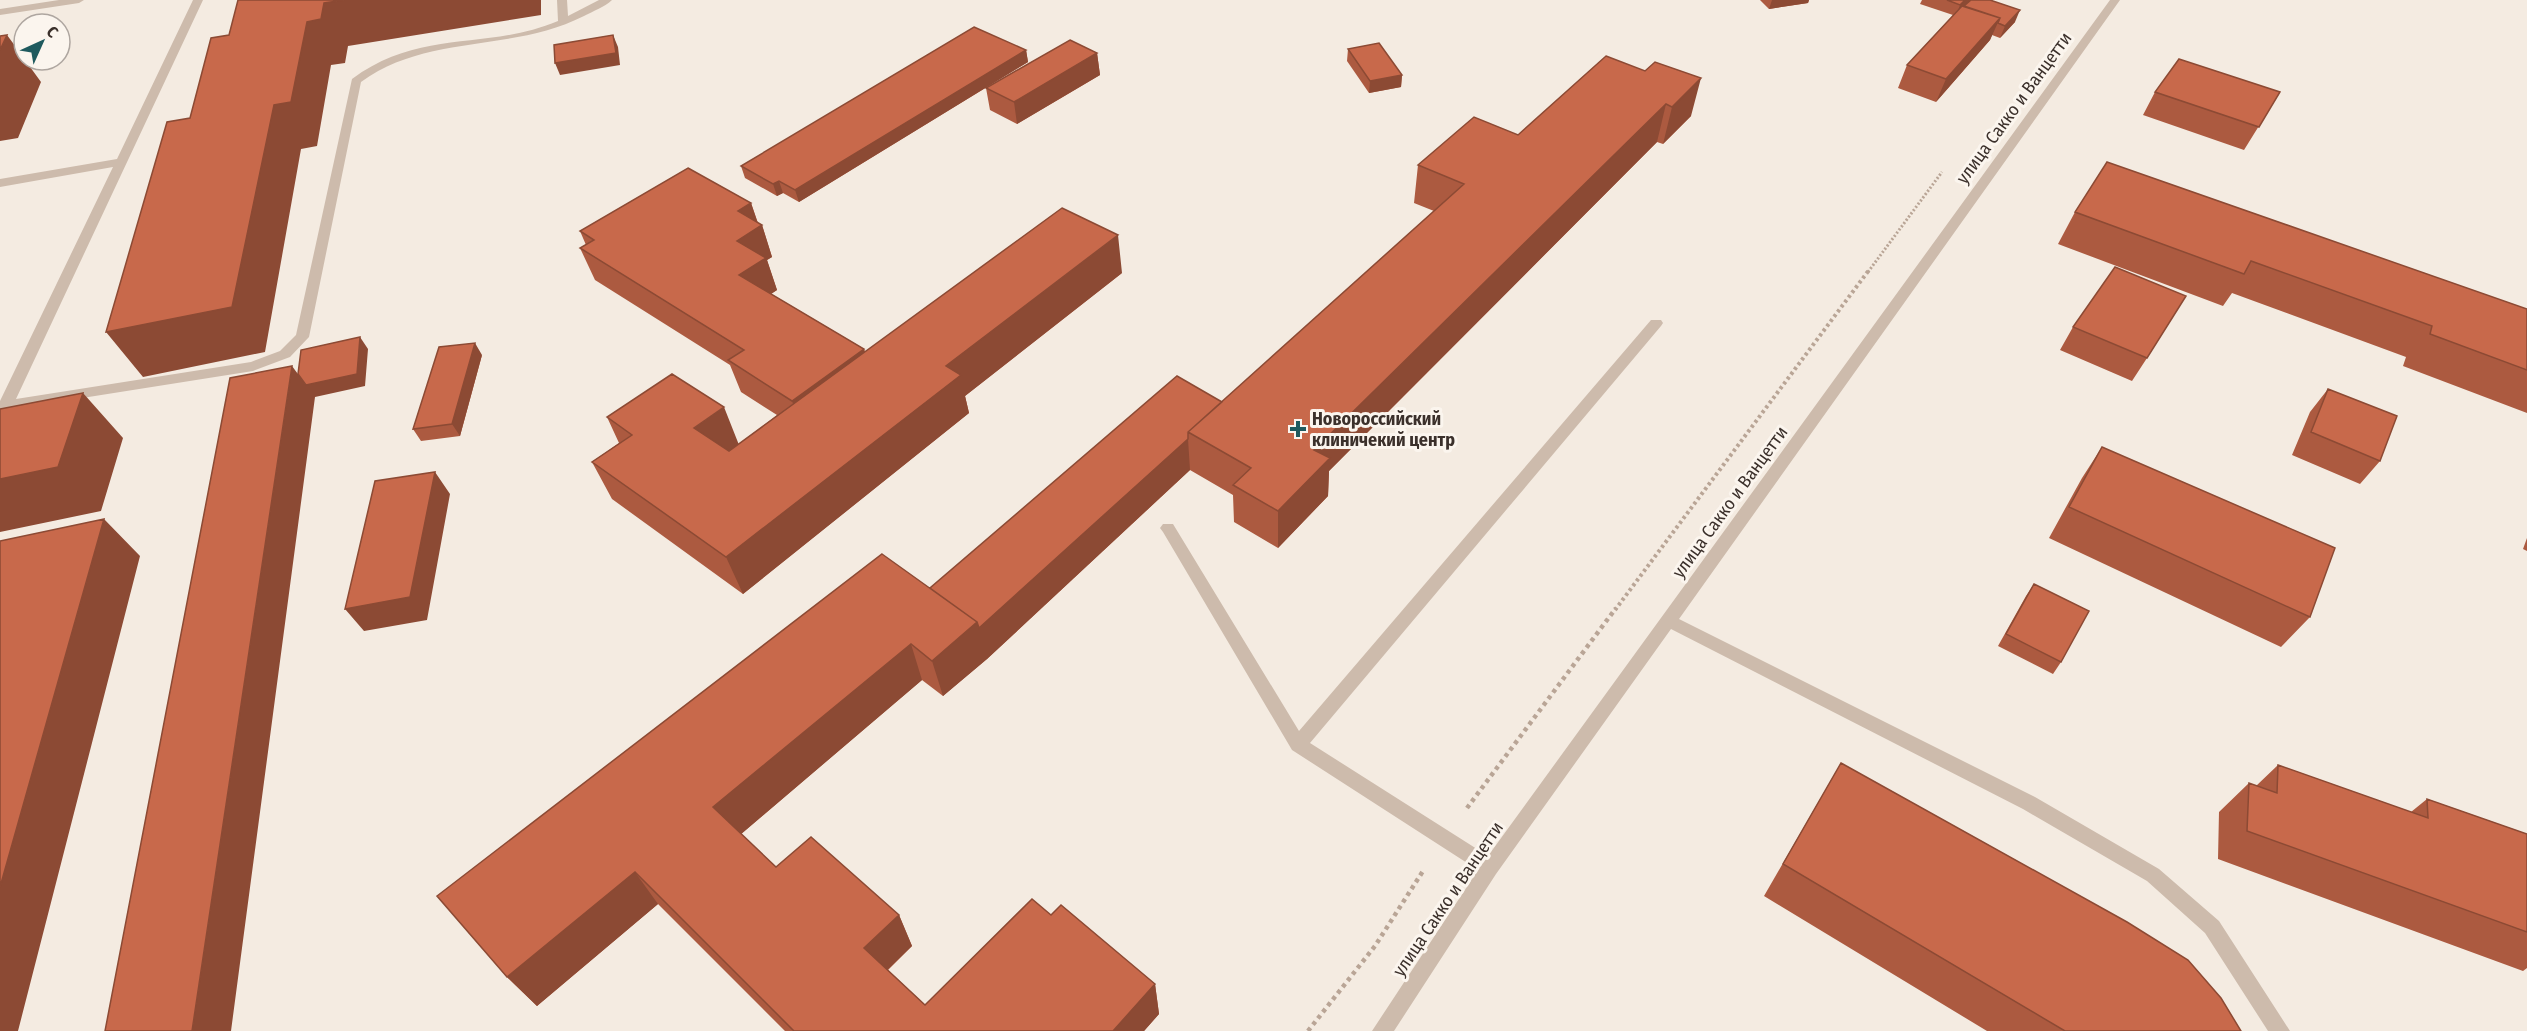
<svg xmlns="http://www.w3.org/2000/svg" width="2527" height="1031" viewBox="0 0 2527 1031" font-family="'Fira Sans Condensed',sans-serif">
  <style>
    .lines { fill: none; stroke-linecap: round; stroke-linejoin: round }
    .path-far2 { stroke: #b9a596; stroke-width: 3; stroke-dasharray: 2 2; stroke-linecap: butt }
    .path-far1 { stroke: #b9a596; stroke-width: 4; stroke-dasharray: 3 3; stroke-linecap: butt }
    .path { stroke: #b9a596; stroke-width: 4.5; stroke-dasharray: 4 4; stroke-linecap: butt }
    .minor { fill: #cdbbac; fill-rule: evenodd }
    .wall { fill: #ac5a40 }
    .shaded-wall { fill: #8c4a34 }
    .building { fill: #c8694b; stroke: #8c4a34; stroke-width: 1.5 }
    .poi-dot { fill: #1f5a5e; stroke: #fbf5ee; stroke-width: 2 }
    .labels { text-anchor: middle; stroke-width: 6; stroke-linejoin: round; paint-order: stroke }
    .street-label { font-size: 18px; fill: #3b302b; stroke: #fbf5ee }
    .poi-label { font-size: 18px; font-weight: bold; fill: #3b302b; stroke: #fbf5ee; text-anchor: start }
  </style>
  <rect width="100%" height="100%" fill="#f4ebe1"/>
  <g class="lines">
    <path class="path-far2" d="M1868,272L1942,172"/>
    <path class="path-far1" d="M1615,610L1869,270"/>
    <path class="path" d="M1467,808L1616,608
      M1308,1031L1375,946L1423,871"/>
    <path class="minor" d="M59,0H84L79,3L0,15V9Z
      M193,0H203L16,399L251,362L280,351L296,335L352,79C421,28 487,51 558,21L557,0H567L568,16L599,0H612C605,7 593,11 584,16C511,53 428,33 361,82L309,337L290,357L253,371L0,411V401L113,167L0,187V179L117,159Z
      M2110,0H2120L1679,619L2035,797L2159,869L2219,921L2290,1031H2268L2205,933L2147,881L2023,809L1671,629L1496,874L1394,1031H1372L1478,870L1292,750L1163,532L1160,528L1163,524H1173L1299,731L1651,320H1661L1663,323L1661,326L1310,743L1488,856Z"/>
  </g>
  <path class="wall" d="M1760,0H1809L1808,3L1769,9Z
    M1922,0H1990L2015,22L2000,38L1992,35L1990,40L1936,102L1898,88L1907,65L1953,15L1920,4Z
    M1348,49L1402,75L1401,87L1369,93L1347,61Z
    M1026,50L1028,62L799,202L783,193L777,196L745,178L741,166Z
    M1097,53L1100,75L1017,124L990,110L986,88Z
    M1606,56L1691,116L1663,144L1657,142L1329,471L1328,496L1278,548L1234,522L1233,495L1190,470L987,659L943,696L922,680L741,834L776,867L899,915L912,946L888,970L925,1005L1051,915L1155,984L1159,1014L1144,1031H785L658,904L537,1006L507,977L930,588L1222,402L1434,211L1414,203L1418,165L1518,135Z
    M2155,92H2280L2244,150L2143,115Z
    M751,203L758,223L762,225L772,257L767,260L777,290L771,294L864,349L865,352L1122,273L965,396L969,413L743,594L612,499L592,462L619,443L607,417L739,444L777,415L741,392L730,365L595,280L580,248L586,245L580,231Z
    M2075,212L2527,309V413L2403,366L2406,357L2232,293L2223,306L2058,244Z
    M2073,327L2147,358L2132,381L2060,350Z
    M482,355L460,436L421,441L413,429Z
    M2328,389L2380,461L2360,484L2292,455L2310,412Z
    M2102,447L2310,617L2281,647L2049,538L2082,478Z
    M2527,538V551L2523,549Z
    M2034,584L2061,662L2053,674L1998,646L2026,596Z
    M1841,763L2241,1031H1987L1764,896Z
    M2278,765L2411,812L2427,799L2527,834V968L2523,971L2218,859L2219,812L2249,783L2256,786Z"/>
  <path class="shaded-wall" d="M344,0H541V15L348,46L345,63L331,65L317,146L301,149L265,352L143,377L106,332L307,22L324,3Z
    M1772,0H1809L1808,3L1769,9Z
    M1965,0H1972L1956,16L1960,5Z
    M2020,10L2015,22L2000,38L2005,26Z
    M2000,18L1990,40L1936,102L1946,79Z
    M7,35L24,58V60H25L41,82L18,138L0,141V50Z
    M613,35L618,47L620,65L560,75L555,63Z
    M1026,50L1028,62L799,202L795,190Z
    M1097,53L1100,75L1017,124L1014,102Z
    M1402,75L1401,87L1369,93L1370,81Z
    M1701,78L1691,116L1663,144L1672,107Z
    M1666,104L1657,142L1329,471L1328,496L1278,548V511L1314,450Z
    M779,181L783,193L777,196L773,184Z
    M751,203L759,227L762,225L772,257L767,260L777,290L751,307L739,275L737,241L738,211Z
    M1118,235L1122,273L965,396L969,413L743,594L726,557L946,366Z
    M360,337L368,349L365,386L315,397L231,1031H192L292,366L306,385Z
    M475,343L482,355L460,436L452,424Z
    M864,349L873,380L803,432L792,401Z
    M83,393L123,438L101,511L0,532V479Z
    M724,407L739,445L711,466L694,428Z
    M1188,439L1190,470L987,659L943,696L932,661Z
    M435,472L450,494L427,620L364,631L345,609Z
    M104,519L140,556L18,1031H0V887Z
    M911,644L922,680L733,841L713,807Z
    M635,872L658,904L537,1006L507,977Z
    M899,915L912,946L879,978L864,948Z
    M1155,984L1159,1014L1144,1031H1113Z"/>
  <path class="building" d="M238,0H344L324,3L321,19L307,22L291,102L274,105L232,307L106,332L167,122L190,118L211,38L229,35Z
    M1947,0H1965L1960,5Z
    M1971,0H1990L2020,10L2005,26L1998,23L2000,18L1964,6Z
    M1962,6L2000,18L1946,79L1907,65Z
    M974,27L1026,50L795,190L779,181L773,184L741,166Z
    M7,35L0,50V36Z
    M613,35L616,53L555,63L554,45Z
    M1070,40L1097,53L1014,102L986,88Z
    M1379,43L1402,75L1370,81L1348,49Z
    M1606,56L1645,71L1655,62L1701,78L1672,107L1666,104L1314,450L1330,458L1278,511L1233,485L1251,468L1188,432L1464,184L1418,165L1474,117L1518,135Z
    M2179,59L2280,92L2259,127L2155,92Z
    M2107,162L2527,309V370L2430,334L2432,326L2251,261L2244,274L2075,212Z
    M688,168L751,203L738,211L762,225L737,241L766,258L739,275L864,349L792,401L728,360L744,350L580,248L594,240L580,231Z
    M1062,208L1118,235L946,366L961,375L726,557L592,462L632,435L607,417L672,374L724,407L694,428L729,451Z
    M2115,267L2186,296L2147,358L2073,327Z
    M360,337L357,374L306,385L298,374L301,350Z
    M475,343L452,424L413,429L439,347Z
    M292,366L192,1031H105L230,378Z
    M1177,376L1222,402L1188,432V439L979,628L977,622L930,588Z
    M2328,389L2397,416L2380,461L2311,432Z
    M83,393L58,467L0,479V409Z
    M2102,447L2335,548L2310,617L2069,507Z
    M435,472L410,597L345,609L375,481Z
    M104,519L0,887V541Z
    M882,554L977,622L932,661L911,644L713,807L776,867L811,837L899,915L864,948L925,1005L1032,899L1051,915L1061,905L1155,984L1113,1031H794L635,872L507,977L437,896Z
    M2034,584L2089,611L2061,662L2006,634Z
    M1841,763L2127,922L2188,960L2221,998L2241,1031H2065L1783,864Z
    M2278,765L2428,818L2427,799L2527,834V932L2247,831L2249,783L2277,793Z"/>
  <path class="poi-dot" d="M1295 420h6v6h6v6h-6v6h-6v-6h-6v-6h6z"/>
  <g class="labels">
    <g class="street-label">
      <text transform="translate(2014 108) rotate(-54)" y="6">улица Сакко и Ванцетти</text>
      <text transform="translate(1730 502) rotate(-54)" y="6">улица Сакко и Ванцетти</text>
      <text transform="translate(1448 899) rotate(-56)" y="6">улица Сакко и Ванцетти</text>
    </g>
    <g class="poi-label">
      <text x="1312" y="425">Новороссийский<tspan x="1312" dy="21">клиничекий центр</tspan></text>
    </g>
  </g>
  <g transform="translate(42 42) rotate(45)"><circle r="28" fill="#fbf5ee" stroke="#aea6a0" stroke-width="1.5"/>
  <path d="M0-4.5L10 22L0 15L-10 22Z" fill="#1f5a5e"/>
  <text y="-9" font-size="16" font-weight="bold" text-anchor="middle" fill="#3b302b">С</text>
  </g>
</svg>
